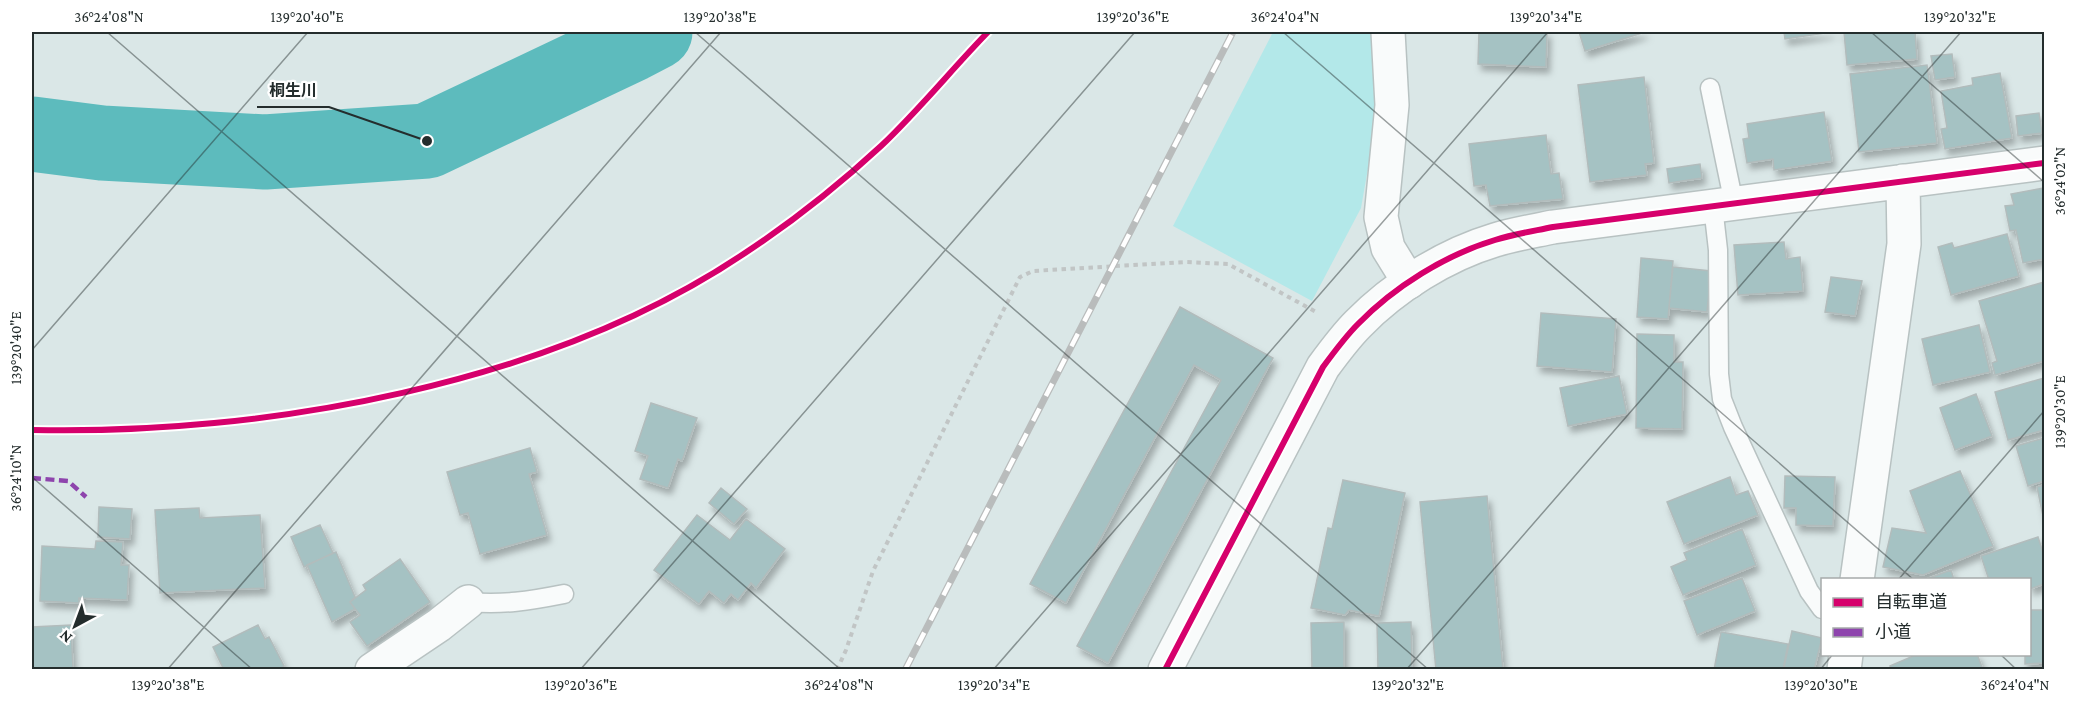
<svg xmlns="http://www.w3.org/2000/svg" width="2076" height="701" viewBox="0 0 2076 701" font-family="'Crimson Pro','Noto Sans JP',serif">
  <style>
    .green { fill: #b3e8e9 }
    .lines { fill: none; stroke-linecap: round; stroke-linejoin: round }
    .river { stroke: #5dbbbd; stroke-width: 75 }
    .building { fill: #a5c2c3; stroke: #b2bcbc; stroke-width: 1.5; filter: url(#shadow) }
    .lane-casing { stroke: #b8c2c2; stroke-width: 21 }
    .street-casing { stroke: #b8c2c2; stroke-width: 36 }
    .secondary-casing { stroke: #b8c2c2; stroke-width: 36 }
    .path { stroke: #c1c5c5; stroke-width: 4; stroke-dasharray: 4.5 4.5; stroke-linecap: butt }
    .lane { stroke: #f9fbfb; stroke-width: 18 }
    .street { stroke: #f9fbfb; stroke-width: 33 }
    .secondary { stroke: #f9fbfb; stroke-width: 33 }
    .rail-casing { stroke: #b9bcbc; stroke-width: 7 }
    .rail { stroke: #fff; stroke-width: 4.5; stroke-dasharray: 14; stroke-linecap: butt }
    .quiet { stroke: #8e44ad; stroke-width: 4.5; stroke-dasharray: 9 4.5; stroke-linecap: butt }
    .cycleway-casing { stroke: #fff; stroke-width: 10 }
    .cycleway { stroke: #d6006c; stroke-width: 6 }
    .ticks { fill: none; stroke: #242d2d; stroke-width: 1.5; stroke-opacity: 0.45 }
    .leader { fill: none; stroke: #242d2d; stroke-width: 2 }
    .callout-dot { fill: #242d2d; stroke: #fff; stroke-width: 2 }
    .callout-label { font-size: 16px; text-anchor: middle; font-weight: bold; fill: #242d2d; stroke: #fff; stroke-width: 4.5; stroke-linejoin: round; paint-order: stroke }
    .neatline { fill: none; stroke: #242d2d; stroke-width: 2 }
    .ticks-label { font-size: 15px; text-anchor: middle; fill: #242d2d }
  </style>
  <defs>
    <filter id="shadow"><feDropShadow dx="3.5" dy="6" stdDeviation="3" flood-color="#0004"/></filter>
  </defs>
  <rect width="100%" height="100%" fill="#dae7e7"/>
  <path class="green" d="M1273,32H1373L1377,117L1361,208L1312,301L1173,226Z"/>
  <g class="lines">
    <path class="river" d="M32,134L102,143L265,152L427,141L632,44L655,32"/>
  </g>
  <path class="building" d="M1479,32H1547L1546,67L1478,64Z
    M1579,32H1645L1585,51Z
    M1784,32H1832L1785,39Z
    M1837,32H1915L1917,59L1847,65L1844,32Z
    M1952,54L1955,77L1935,80L1931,56Z
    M1927,65L1937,143L1859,152L1850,74Z
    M2000,73L2012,138L1945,149L1941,129L1947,128L1941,91L1973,85L1972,78Z
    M1644,77L1654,163L1645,164L1647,175L1590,182L1578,85Z
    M1824,112L1832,161L1774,170L1773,159L1747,163L1743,139L1749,138L1747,124Z
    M2039,113L2042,133L2018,136L2016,116Z
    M1546,135L1551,174L1559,173L1563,199L1490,206L1486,185L1474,186L1469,144Z
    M1700,164L1702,178L1669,183L1667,169Z
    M2044,188V259L2023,263L2016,230L2010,231L2005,206L2014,205L2011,194Z
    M2007,234L2019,276L1951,295L1938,247L1952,243L1954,248Z
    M1784,242L1786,259L1800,257L1803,291L1738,295L1734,245Z
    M1641,258L1673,261L1668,319L1637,317Z
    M1673,267L1711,271L1707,312L1669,308Z
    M1831,277L1862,281L1855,316L1825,312Z
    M2044,282V361L1995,375L1992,363L1997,361L1979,301Z
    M1180,307L1273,358L1108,663L1077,646L1221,380L1194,365L1066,603L1030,584Z
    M1541,313L1616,319L1612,372L1537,366Z
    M1979,325L1990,372L1933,385L1922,339Z
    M1637,334L1674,335V362H1683L1682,429L1636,428Z
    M1619,376L1627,414L1568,426L1560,388Z
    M2044,378V430L2008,440L1995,392Z
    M1976,394L1992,436L1955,450L1940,408Z
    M651,403L697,418L682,461L678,459L668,488L640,479L648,456L635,451Z
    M2044,438V481L2028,486L2016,446Z
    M530,448L537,472L529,474L547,535L480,554L468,513L460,515L447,472Z
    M1960,471L1993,546L1923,575L1883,567L1892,528L1926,533L1910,491Z
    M1785,476L1835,477L1833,526L1796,525V508H1784Z
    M1730,477L1736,495L1748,491L1758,515L1684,544L1667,502Z
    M1343,480L1405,493L1379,616L1349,610L1345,615L1311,608L1328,528L1332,529Z
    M2044,485V521L2037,487Z
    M721,488L747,509L734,524L709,503Z
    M1487,496L1503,670H1436L1420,502Z
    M99,507L132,509L130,539L98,537Z
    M199,508L200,518L260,515L265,588L160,593L155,510Z
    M697,515L730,540L746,519L785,549L756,588L751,583L738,600L731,594L724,603L709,591L699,604L654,570Z
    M320,525L333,553L304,567L291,537Z
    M1742,529L1756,565L1683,595L1671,567L1687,560L1684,553Z
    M2038,537L2044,556V584L2030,589V580H1989L1981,556Z
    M96,541L123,542L121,565H129L127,600L79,598V603L40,601L42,546L95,549Z
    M336,552L355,597L350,602L355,609L332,622L307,565Z
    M400,559L430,602L367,646L350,622L360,615L350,602L366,590L363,585Z
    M1951,570L1954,580H1924Z
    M1742,578L1755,611L1697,635L1684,601Z
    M2030,610H2044V663L2025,664V654H2030Z
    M1344,622V670H1312L1311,623Z
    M1411,622L1412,670H1378L1377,623Z
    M71,625L73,670H32V627Z
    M258,625L265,639L269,637L284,666L279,670H224L213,647Z
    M1792,631L1822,638L1814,670H1794L1784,667Z
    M1721,632L1788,644L1783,670H1714Z
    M1918,654H1977L1983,670H1891L1890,666Z"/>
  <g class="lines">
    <defs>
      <path id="lane" d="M1710,88L1734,204
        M1713,206L1718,250L1719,374L1722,399L1733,427L1809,591L1822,609
        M468,602C503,605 529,601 564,594"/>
      <path id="street" d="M1388,32L1392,105L1381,217L1388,248L1409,282
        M372,670L439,625L468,602"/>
      <path id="secondary" d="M1857,580L1904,244L1903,181
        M1165,670L1323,367C1334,352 1345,337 1358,324C1394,287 1445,255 1495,240C1514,234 1534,231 1553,227L2044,163
        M1844,670L1846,654"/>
    </defs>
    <use href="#lane" class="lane-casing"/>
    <use href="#street" class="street-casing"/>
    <use href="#secondary" class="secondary-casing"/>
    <path class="path" d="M837,670L846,650L873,571L1020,277L1033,271L1185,262L1228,264L1318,313"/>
    <use href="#lane" class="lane"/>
    <use href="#street" class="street"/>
    <use href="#secondary" class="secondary"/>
    <defs>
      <path id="rail" d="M905,670L1233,32"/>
    </defs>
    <use href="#rail" class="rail-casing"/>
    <use href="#rail" class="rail"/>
    <path class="quiet" d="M32,478L68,481L86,497"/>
    <defs>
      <path id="cycleway" d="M32,430C265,435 549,385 745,253C792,222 840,184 881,146C919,110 952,69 988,32
        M1165,670L1323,367C1334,352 1345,337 1358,324C1394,287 1445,255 1495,240C1514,234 1534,231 1553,227L2044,163"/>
    </defs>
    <use href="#cycleway" class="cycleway-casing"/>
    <use href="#cycleway" class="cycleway"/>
  </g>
  <path class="ticks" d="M107,32L841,670M695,32L1429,670M1283,32L1914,580M1871,32L2044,182M32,350L308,32M32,477L253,670M1898,580L2044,411M2000,654L2017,670M167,670L721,32M580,670L1135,32M993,670L1548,32M1406,670L1961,32M1820,670L1833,654"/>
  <path class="leader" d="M427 141L329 107H257"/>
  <circle class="callout-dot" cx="427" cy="141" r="6"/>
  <g class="callout-label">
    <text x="293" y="96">桐生川</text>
  </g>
  <rect width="2076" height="701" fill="none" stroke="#ffffff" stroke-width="66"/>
  <rect x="1821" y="578" width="210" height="78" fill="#ffffff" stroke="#a7abab" stroke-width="1.5"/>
  <rect x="1833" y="598" width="30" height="9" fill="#d6006c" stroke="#a7abab" stroke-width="1.5"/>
  <text x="1875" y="608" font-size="18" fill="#242d2d">自転車道</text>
  <rect x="1833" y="628" width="30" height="9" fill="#8e44ad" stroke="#a7abab" stroke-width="1.5"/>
  <text x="1875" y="638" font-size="18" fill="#242d2d">小道</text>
  <g transform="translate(75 626) rotate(221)" stroke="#ffffff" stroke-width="4.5" paint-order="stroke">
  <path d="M0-4.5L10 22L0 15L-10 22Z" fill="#242d2d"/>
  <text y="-9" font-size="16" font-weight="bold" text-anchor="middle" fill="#242d2d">N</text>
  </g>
  <rect x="33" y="33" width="2010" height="635" class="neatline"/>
  <g class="ticks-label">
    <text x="109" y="22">36°24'08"N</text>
    <text x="307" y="22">139°20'40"E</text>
    <text x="720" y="22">139°20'38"E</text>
    <text x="1133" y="22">139°20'36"E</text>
    <text x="1285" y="22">36°24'04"N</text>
    <text x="1546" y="22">139°20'34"E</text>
    <text x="1960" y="22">139°20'32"E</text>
    <text transform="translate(2060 181) rotate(-90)" y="5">36°24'02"N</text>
    <text transform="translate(16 348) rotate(-90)" y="5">139°20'40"E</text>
    <text transform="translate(2060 412) rotate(-90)" y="5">139°20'30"E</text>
    <text transform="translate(16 478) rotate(-90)" y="5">36°24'10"N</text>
    <text x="168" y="690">139°20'38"E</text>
    <text x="581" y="690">139°20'36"E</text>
    <text x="839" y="690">36°24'08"N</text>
    <text x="994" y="690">139°20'34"E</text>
    <text x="1408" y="690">139°20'32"E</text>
    <text x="1821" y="690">139°20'30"E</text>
    <text x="2015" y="690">36°24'04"N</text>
  </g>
</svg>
